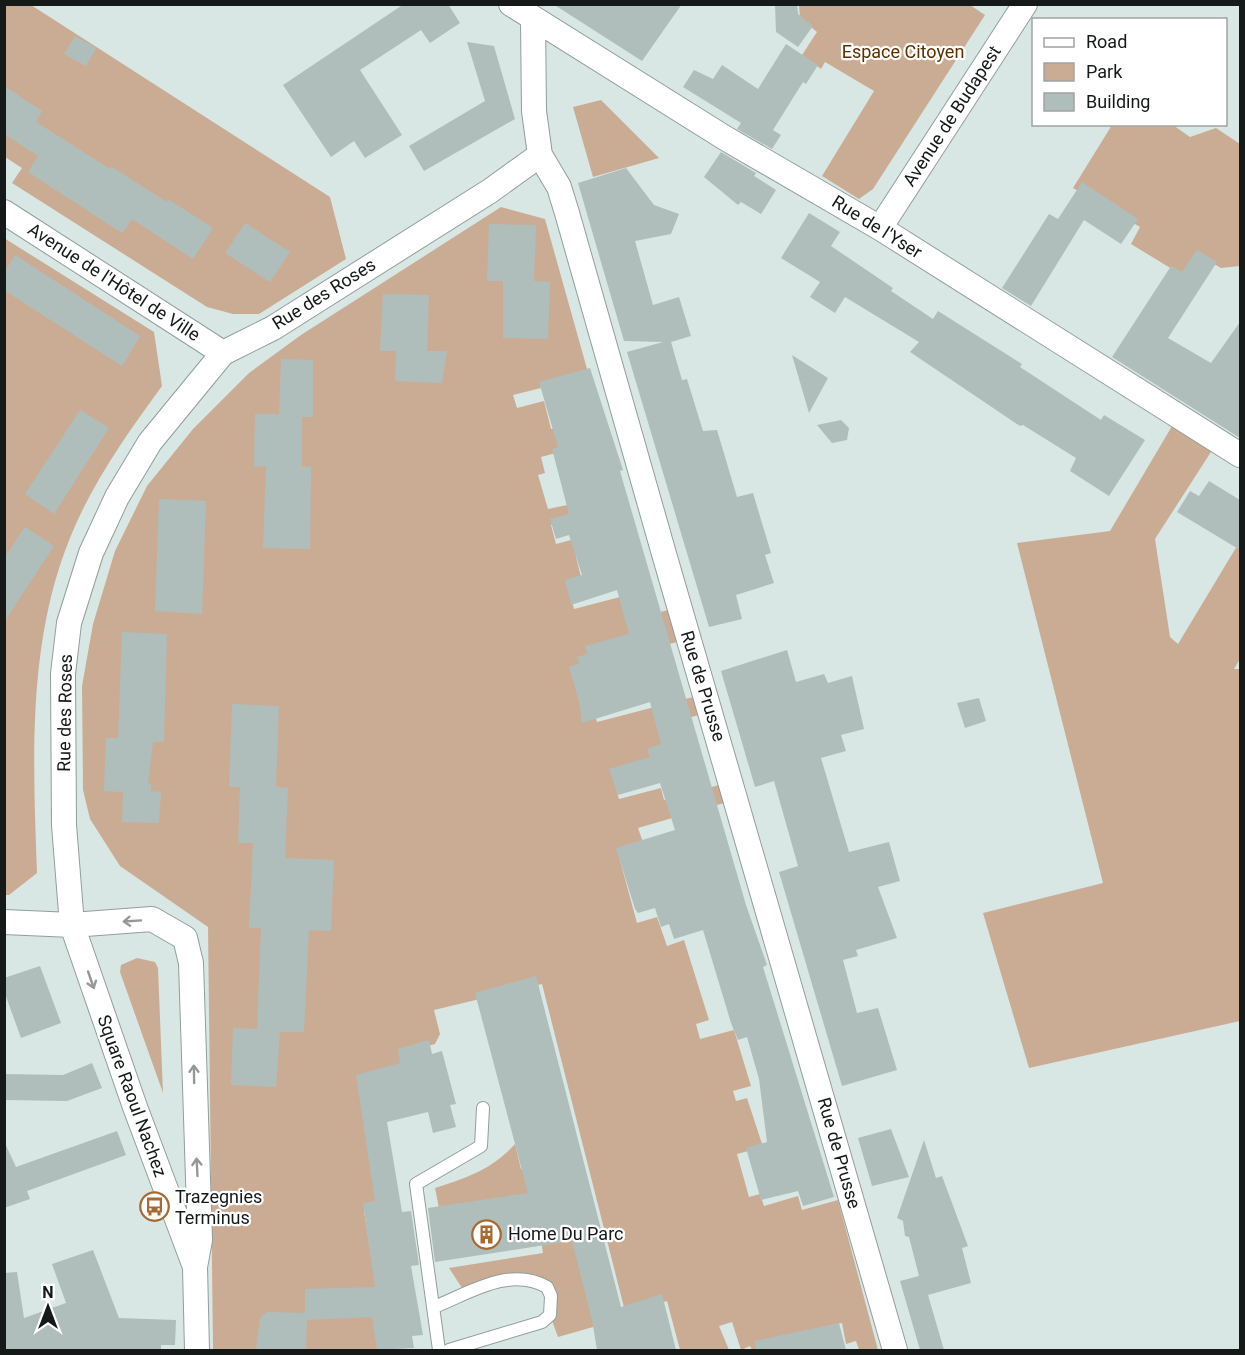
<svg xmlns="http://www.w3.org/2000/svg" width="1245" height="1355" viewBox="0 0 1245 1355" font-family="Roboto,sans-serif">
  <style>
    .green { fill: #caac95 }
    .building { fill: #b0bebb }
    .lines { fill: none; stroke-linecap: round; stroke-linejoin: round }
    .lane-casing { stroke: #919e9c; stroke-width: 14 }
    .street-casing { stroke: #919e9c; stroke-width: 26 }
    .lane { stroke: #fff; stroke-width: 12 }
    .street { stroke: #fff; stroke-width: 24 }
    .oneway { stroke: #969898 }
    .labels { text-anchor: middle; stroke-width: 4.5; stroke-linejoin: round; paint-order: stroke }
    .park-label { font-size: 18px; fill: #5c2f00; stroke: #fff }
    .street-label { font-size: 18px; fill: #151a19; stroke: #fff }
    .poi-label { font-size: 18px; fill: #151a19; stroke: #fff; text-anchor: start }
  </style>
  <rect width="100%" height="100%" fill="#d8e7e4"/>
  <path class="green" d="M4,5H31L330,197L346,259L259,314H233L207,307L12,183L22,168L5,157Z
    M799,5H970L985,15L873,189L859,199L822,176L874,91L825,62L821,69L802,55L817,32L800,18Z
    M601,100L659,158L593,177L573,107Z
    M1112,125H1173L1190,137L1216,128L1240,144V266L1221,268L1199,255L1185,277L1131,244L1140,227L1073,188Z
    M501,207L545,219L589,376L513,395L517,408L544,401L551,429L561,427L567,450L541,457L545,473L538,475L548,509L591,500L572,519L551,525L556,544L575,539L606,549L576,557L582,581L568,585L574,609L620,597L626,621L668,610L677,642L591,665V700L597,722L693,697L699,715L658,726L664,748L649,752L651,759L611,770L619,799L661,788L664,800L719,785L724,803L638,828L644,845L618,853L637,923L657,917L667,946L684,940L709,1020L696,1024L700,1039L734,1030L751,1086L733,1091L736,1101L747,1098L763,1147L737,1154L749,1197L760,1194L764,1206L798,1196L802,1210L838,1200L878,1350H859L856,1341L846,1344L842,1323L827,1326L833,1349L807,1350L804,1338L791,1341L796,1350H780L778,1339L759,1341L763,1350H752L750,1346L741,1350L732,1322L719,1326L729,1350H680L667,1301L650,1306L633,1343L542,984L434,1010L440,1034L435,1044L402,1053L414,1100L386,1108L380,1208L364,1211L376,1286L382,1350H213L208,927L120,866L90,819L83,790L82,686L93,624L115,551L147,486L193,429L249,373L301,335Z
    M4,238L154,332L162,386C127,434 92,483 70,538C27,643 33,762 37,873L9,895H4Z
    M1178,416L1218,441L1155,539L1170,637L1178,644L1240,541V659L1234,669H1240V1021L1029,1068L983,913L1103,883L1017,543L1110,531Z
    M137,958L155,962L158,968L163,1093L120,972L121,965Z
    M515,1144L521,1169L545,1163L578,1221L600,1325L558,1337L550,1315L551,1296L527,1279L466,1294L449,1268L543,1253L534,1198L440,1213L435,1188C467,1178 493,1169 515,1144Z"/>
  <path class="building" d="M404,4H448L460,23L430,43L421,30L360,70L402,135L365,158L354,141L331,157L283,85Z
    M553,4H682L642,61Z
    M775,4H797L798,14L813,26L798,47L776,32Z
    M75,36L96,48L86,66L64,54Z
    M467,42L494,46L515,119L424,171L409,146L485,101Z
    M786,44L818,65L806,84L803,82L773,130L781,135L772,149L737,129L741,123L683,87L694,70L713,79L722,65L758,89Z
    M4,86L42,111L36,122L110,169L112,167L167,202L168,199L213,228L193,259L132,219L122,233L28,172L38,156L4,134Z
    M721,152L756,173L754,176L776,190L761,214L741,202L738,205L704,177Z
    M626,168L654,205L679,214L671,234L635,241L653,305L679,297L691,336L671,342L682,380L687,379L703,431L717,430L737,497L753,493L771,553L765,555L774,583L736,595L742,619L709,627L627,352L663,342L624,341L578,183Z
    M1082,182L1138,219L1121,244L1084,220L1031,306L1002,288L1049,214L1058,219Z
    M809,213L840,232L831,246L893,288L891,291L933,319L938,311L1022,364L1020,367L1101,420L1104,415L1145,440L1109,496L1070,471L1076,458L1023,425L1020,426L910,352L919,342L845,297L835,313L810,297L820,282L781,258Z
    M245,223L290,252L270,282L225,253Z
    M489,224L536,225L534,281L550,282L548,339L503,338V281H487Z
    M1197,250L1217,262L1168,338L1211,363L1240,322V438L1112,357L1171,266L1182,272Z
    M15,255L140,336L122,366L4,290V273Z
    M383,294L429,295L427,351H447L442,383L395,381L396,351H380Z
    M792,355L828,378L809,413Z
    M281,359L313,360V417H302V466L311,467L310,549L263,548L266,466L254,467L255,414H279Z
    M590,368L623,470L620,471L746,905L767,965L763,967L834,1197L803,1206L798,1191L761,1200L746,1148L767,1142L759,1079L747,1037L738,1040L731,1023L703,930L674,939L669,924L661,927L655,908L638,913L635,909L616,848L675,830L660,783L618,795L609,769L650,757L647,749L661,744L650,702L582,723L579,701L569,667L580,663L577,657L587,654L585,646L629,634L617,590L571,605L565,580L582,575L569,535L556,539L550,519L569,514L552,449L558,447L539,382Z
    M80,410L109,428L54,514L25,494Z
    M841,420L849,428L847,440L832,443L817,425Z
    M1209,481L1240,500V550L1177,512L1190,491L1199,496Z
    M159,499L206,501L202,614L155,611Z
    M25,527L54,546L4,622V558Z
    M122,632L167,634L164,742H153L148,783L151,784V791L161,792L159,823L122,822L123,792L104,791L106,738H118Z
    M787,650L796,682L824,674L828,683L852,676L864,729L841,735L846,751L821,758L849,852L889,842L900,881L878,887L897,938L856,950L858,956L843,960L857,1013L878,1008L897,1070L842,1086L779,872L798,866L774,781L755,787L721,671Z
    M979,698L986,721L965,728L957,703Z
    M232,704L279,706L276,787L288,788L285,858L334,860L331,931L309,930L304,1032H280L276,1087L231,1085L233,1028L257,1029L261,928H249L253,843H238L240,787H229Z
    M40,966L61,1023L21,1038L4,991V978Z
    M536,976L621,1307L662,1294L676,1350H597L592,1320L572,1241L435,1262L428,1208L528,1193L475,993Z
    M429,1040L432,1054L442,1051L456,1104L450,1105L456,1127L433,1133L428,1112L387,1122L402,1212L411,1211L419,1265L411,1266L423,1335L412,1336L414,1348L377,1350L372,1317L307,1320L306,1350H256L260,1318L267,1312L305,1313V1289L375,1287L363,1203L375,1201L356,1075L400,1063L398,1049Z
    M92,1063L102,1088L67,1101L4,1100V1074L63,1075Z
    M891,1129L909,1177L872,1186L858,1138Z
    M117,1131L126,1155L27,1191L30,1199L4,1208V1141L16,1167Z
    M924,1140L936,1178L942,1176L968,1246L962,1248L971,1283L928,1295L944,1350H920L900,1281L919,1276L909,1237L905,1236L903,1221L897,1218Z
    M93,1250L119,1318L176,1320L175,1345H161V1349L152,1350H4V1273L17,1272L24,1318L66,1303L52,1264Z
    M839,1323L846,1350H756L755,1341Z"/>
  <g class="lines">
    <defs>
      <path id="lane" d="M434,1307C470,1293 509,1266 547,1287L551,1296L550,1315L542,1322L449,1350
        M439,1350L416,1184L481,1146L483,1108"/>
      <path id="street" d="M511,4L725,138L880,228L1240,455
        M533,20L534,111L540,155L559,187L567,213C673,593 787,971 895,1350
        M4,212L223,353
        M880,228L1025,4
        M4,922L72,925L152,919L185,938L191,963L200,1240L195,1267L197,1350
        M195,1267L135,1107L72,925L64,825L63,674L69,623L91,553L117,497L150,442L223,353L273,328L490,191L540,155"/>
    </defs>
    <use href="#lane" class="lane-casing"/>
    <use href="#street" class="street-casing"/>
    <use href="#lane" class="lane"/>
    <use href="#street" class="street"/>
  </g>
  <defs><path id="oneway-shaft" d="M-6 0H5M1.5-3L5.5 0L1.5 3" fill="none" stroke-width="1.6" stroke-linecap="round" stroke-linejoin="round" transform="scale(1.5)"/></defs>
  <g class="oneway">
    <use href="#oneway-shaft" transform="translate(132 921) rotate(176)"/>
    <use href="#oneway-shaft" transform="translate(91 980) rotate(71)"/>
    <use href="#oneway-shaft" transform="translate(194 1074) rotate(-91)"/>
    <use href="#oneway-shaft" transform="translate(197 1167) rotate(-93)"/>
  </g>
  <defs>
    <symbol id="bus-ring" viewBox="-11 -11 22 22"><circle r="9.5" fill="#fff" stroke="#a96a32" stroke-width="1.5"/><path d="M-5-6H5V4H4V6H2V4H-2V6H-4V4H-5ZM-3.5-4V0h7V-4ZM-3.5 1.2v1.5H-2V1.2ZM2 1.2v1.5H3.5V1.2Z" fill="#a96a32"/></symbol>
    <symbol id="building-ring" viewBox="-11 -11 22 22"><circle r="9.5" fill="#fff" stroke="#a96a32" stroke-width="1.5"/><path d="M-4-6H4V6H1V3H-1V6H-4ZM-2.5-4.3h1.7v1.8h-1.7ZM.8-4.3h1.7v1.8H.8ZM-2.5-1h1.7V.8h-1.7ZM.8-1h1.7V.8H.8Z" fill="#a96a32"/></symbol>
  </defs>
  <g fill-rule="evenodd">
    <use href="#bus-ring" x="138" y="1190" width="33" height="33"/>
    <use href="#building-ring" x="470" y="1218" width="33" height="33"/>
  </g>
  <g class="labels">
    <g class="park-label">
      <text x="903" y="58">Espace Citoyen</text>
    </g>
    <g class="street-label">
      <text transform="translate(952 116) rotate(-57)" y="6">Avenue de Budapest</text>
      <text transform="translate(877 227) rotate(32)" y="6">Rue de l'Yser</text>
      <text transform="translate(114 282) rotate(33)" y="6">Avenue de l'Hôtel de Ville</text>
      <text transform="translate(324 294) rotate(-32)" y="6">Rue des Roses</text>
      <text transform="translate(703 686) rotate(73)" y="6">Rue de Prusse</text>
      <text transform="translate(65 713) rotate(-89)" y="6">Rue des Roses</text>
      <text transform="translate(132 1096) rotate(70)" y="6">Square Raoul Nachez</text>
      <text transform="translate(839 1153) rotate(74)" y="6">Rue de Prusse</text>
    </g>
    <g class="poi-label">
      <text x="175" y="1203">Trazegnies<tspan x="175" dy="21">Terminus</tspan></text>
      <text x="508" y="1240">Home Du Parc</text>
    </g>
  </g>
  <rect width="1245" height="1355" fill="none" stroke="#151a19" stroke-width="12"/>
  <rect x="1032" y="18" width="195" height="108" fill="#ffffff" stroke="#a1a3a3" stroke-width="1.5"/>
  <rect x="1044" y="38" width="30" height="9" fill="#ffffff" stroke="#a1a3a3" stroke-width="1.5"/>
  <text x="1086" y="48" font-size="18" fill="#151a19">Road</text>
  <rect x="1044" y="63" width="30" height="18" fill="#caac95" stroke="#a1a3a3" stroke-width="1.5"/>
  <text x="1086" y="78" font-size="18" fill="#151a19">Park</text>
  <rect x="1044" y="93" width="30" height="18" fill="#b0bebb" stroke="#a1a3a3" stroke-width="1.5"/>
  <text x="1086" y="108" font-size="18" fill="#151a19">Building</text>
  <g transform="translate(48 1307)" stroke="#ffffff" stroke-width="4.5" paint-order="stroke">
  <path d="M0-4.5L10 22L0 15L-10 22Z" fill="#151a19"/>
  <text y="-9" font-size="16" font-weight="bold" text-anchor="middle" fill="#151a19">N</text>
  </g>
</svg>
